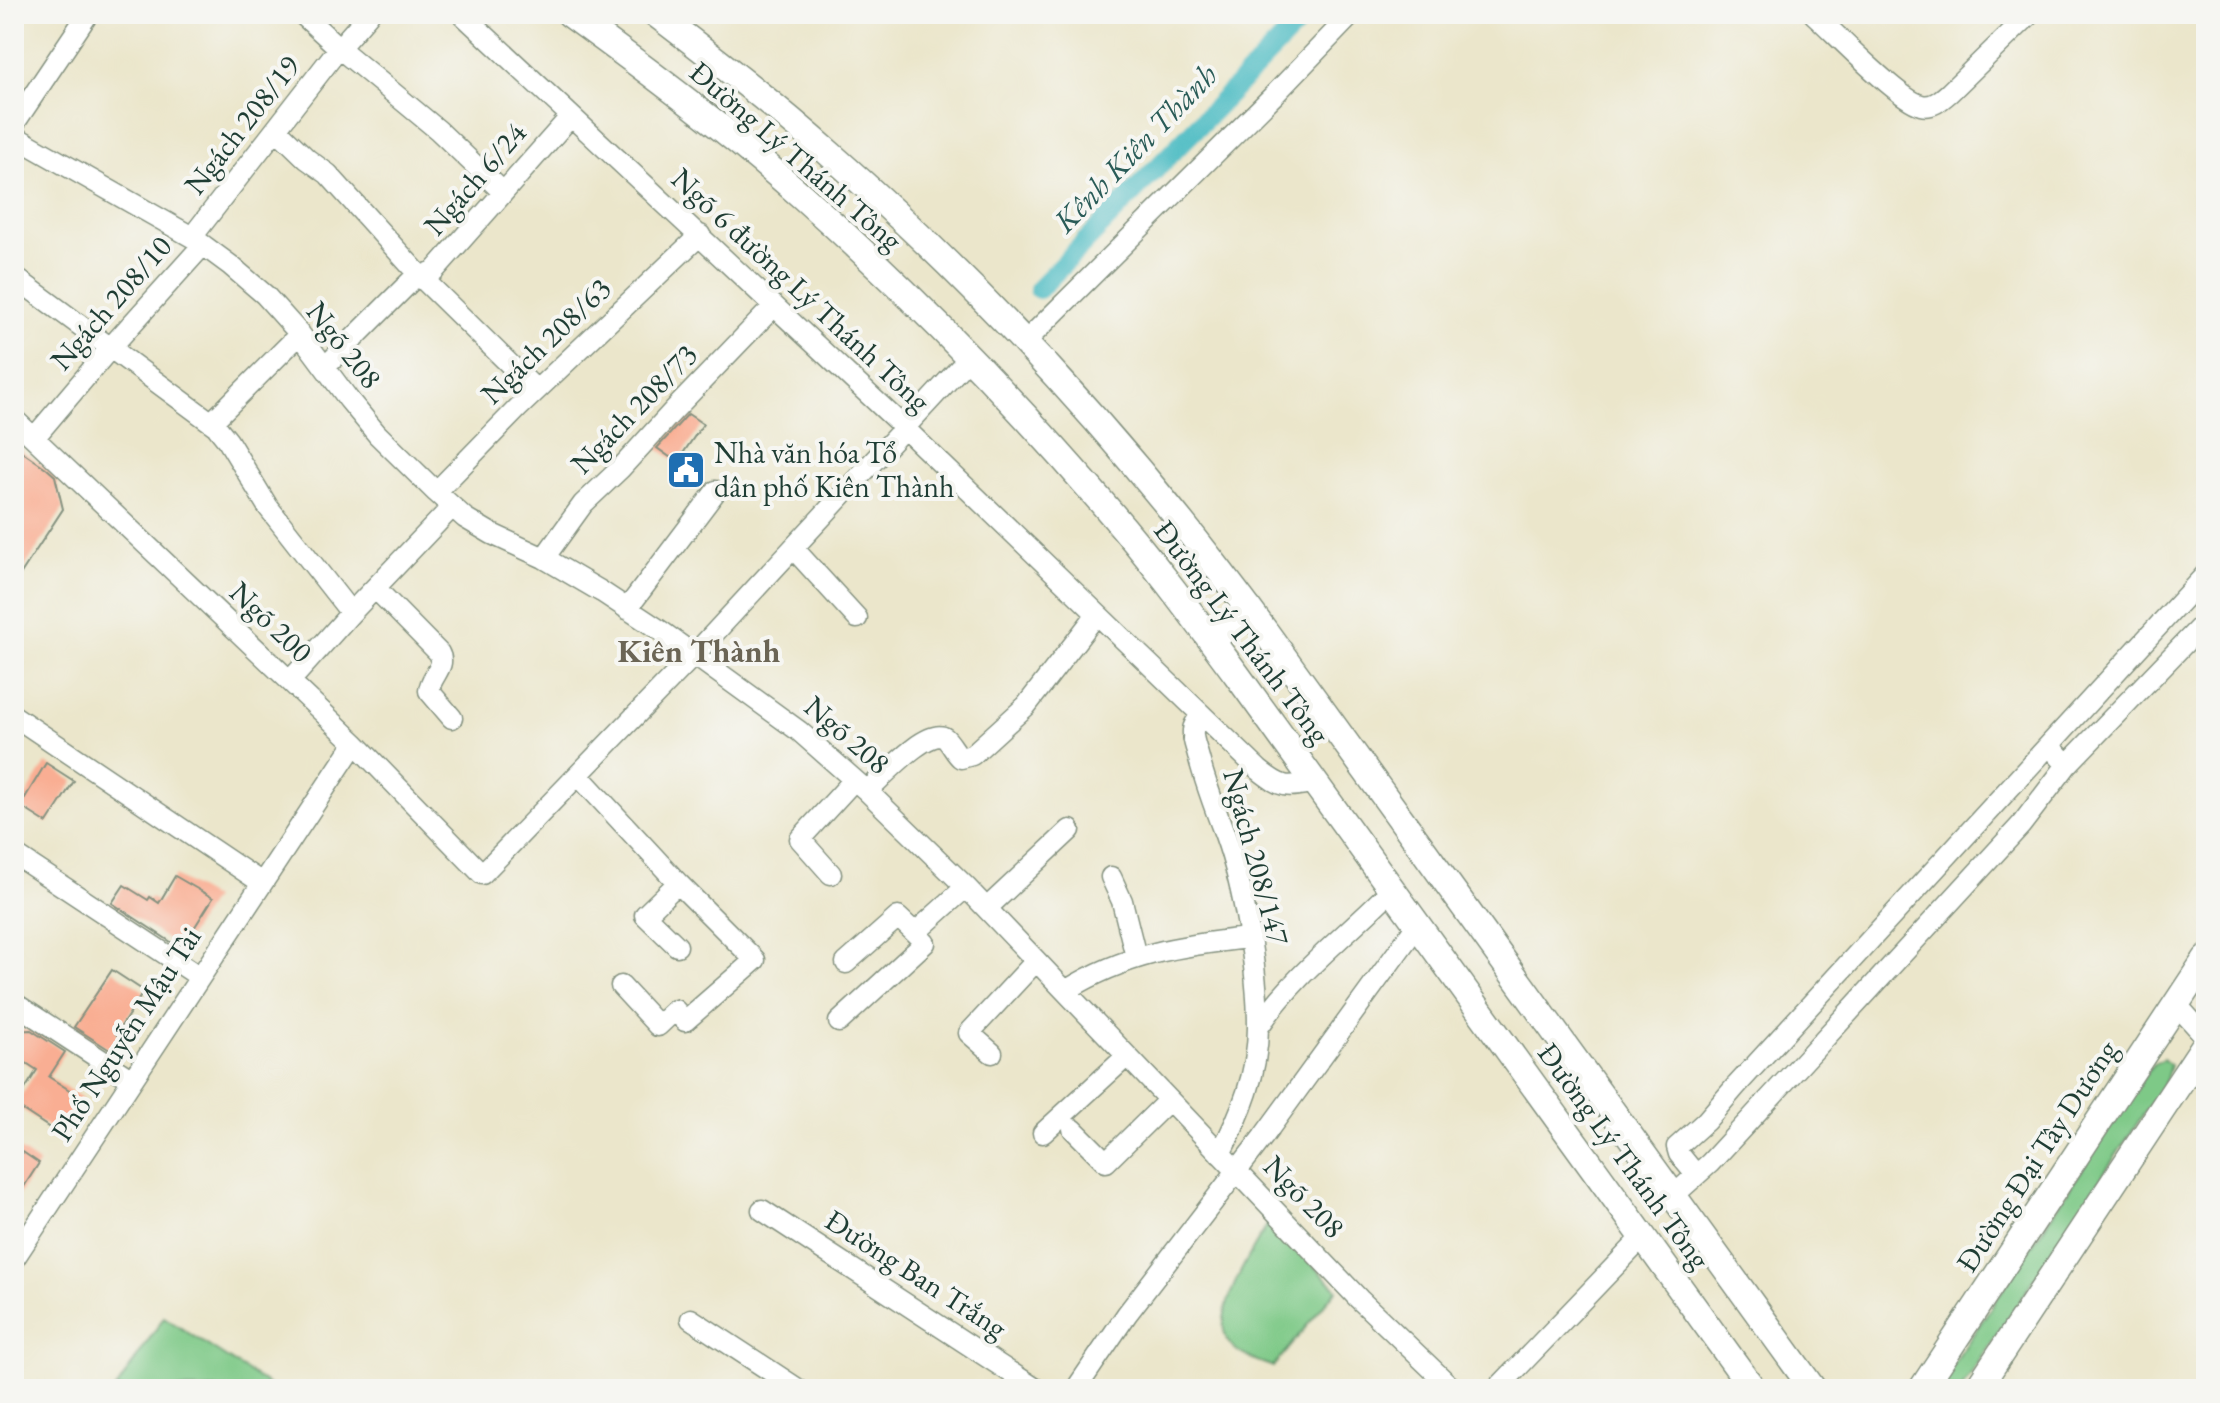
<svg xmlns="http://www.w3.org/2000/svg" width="2220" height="1403" viewBox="0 0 2220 1403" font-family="'EB Garamond',serif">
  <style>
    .green { fill: #7ec987; stroke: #4e835e; stroke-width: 2 }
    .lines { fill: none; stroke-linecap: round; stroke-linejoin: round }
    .canal { stroke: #4cbbc3; stroke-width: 20 }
    .building { fill: #f9ae93 }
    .minor-casing { stroke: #859280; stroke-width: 23 }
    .major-casing { stroke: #859280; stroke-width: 29 }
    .minor { stroke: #fff; stroke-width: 20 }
    .major { stroke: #fff; stroke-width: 26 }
    .rail-casing { stroke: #1f3d34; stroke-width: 9 }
    .rail { stroke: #f6f6f2; stroke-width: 6; stroke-dasharray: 18; stroke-linecap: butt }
    .labels { text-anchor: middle; stroke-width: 8; stroke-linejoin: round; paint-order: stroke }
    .street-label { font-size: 30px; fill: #1f3d34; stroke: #f6f6f2 }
    .poi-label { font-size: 30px; fill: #1f3d34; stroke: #f6f6f2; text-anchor: start }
    .water-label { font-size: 32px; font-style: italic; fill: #2a5c58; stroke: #f6f6f2 }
    .neighbourhood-label { font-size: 32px; font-weight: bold; fill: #6b6555; stroke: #f6f6f2 }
  </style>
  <rect width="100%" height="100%" fill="#f6f6f2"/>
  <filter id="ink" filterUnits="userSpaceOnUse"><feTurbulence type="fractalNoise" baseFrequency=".0125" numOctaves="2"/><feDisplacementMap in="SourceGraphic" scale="16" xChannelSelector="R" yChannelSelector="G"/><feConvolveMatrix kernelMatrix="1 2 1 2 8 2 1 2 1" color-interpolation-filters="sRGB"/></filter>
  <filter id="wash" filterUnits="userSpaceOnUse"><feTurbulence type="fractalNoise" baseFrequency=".006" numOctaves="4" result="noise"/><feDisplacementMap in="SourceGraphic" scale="32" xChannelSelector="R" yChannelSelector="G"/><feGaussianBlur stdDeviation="1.8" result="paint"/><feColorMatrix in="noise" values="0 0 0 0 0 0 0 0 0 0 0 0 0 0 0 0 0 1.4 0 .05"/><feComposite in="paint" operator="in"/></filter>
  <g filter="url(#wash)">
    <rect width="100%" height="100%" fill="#ebe6cb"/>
    <path class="green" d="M2163,1059L2170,1065L2166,1080L1961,1389H1937L2148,1070L2153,1064Z
      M1269,1222L1337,1289L1273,1367C1258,1361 1239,1356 1229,1343C1208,1316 1255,1246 1269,1222Z
      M164,1317L273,1388V1389H116Z"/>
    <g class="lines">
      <path class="canal" d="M1039,289L1307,14"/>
    </g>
    <g id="blocks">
      <path class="building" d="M688,414L703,424L677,462L657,448Z
        M14,446L46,468L55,476L63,509L14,584Z
        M46,763L74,781L47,823L20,806Z
        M175,876L213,898L184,944L177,946L112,903L124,885L148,900L150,897L159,903Z
        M112,970L144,991L116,1034L122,1039L113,1052L74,1027Z
        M31,1030L65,1052L49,1077L82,1098L59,1134L15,1105L37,1070L14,1055V1031Z
        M14,1146L39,1163L14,1202Z"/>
    </g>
  </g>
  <g filter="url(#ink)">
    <use href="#blocks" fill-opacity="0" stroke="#859280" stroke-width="2"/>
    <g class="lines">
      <defs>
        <path id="minor" d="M302,14L339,48L438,130L503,192
          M462,14L895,419L1259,770C1283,789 1286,788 1315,782
          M1814,14C1835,33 1898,99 1921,105C1932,108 1941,100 1949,93L2030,14
          M14,124L88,14
          M277,130L307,159L328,174L420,276L536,390
          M14,136L192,237L230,265L265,295L300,334L349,400L377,434L436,492L465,518L492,534L544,558L602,592L661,631L799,731L867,791L966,887L1359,1299L1453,1389
          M192,237L339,48L369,14
          M20,281L216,426L228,441L268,507L351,613
          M1025,342L1275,94L1352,14
          M325,367L412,280L434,271L571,116
          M14,419L355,743L482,874L694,655L970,357
          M212,422L300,334
          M34,438L111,347L203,245
          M436,492L518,408L700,235
          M793,548L857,618
          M544,558L583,504L620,469L673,411L774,306
          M375,588L439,653C447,667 430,676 429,691L452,718
          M627,609L716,491
          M290,681L351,613L452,507
          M1202,715C1198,720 1193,724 1193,731C1192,738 1196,747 1198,755C1205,782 1215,809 1225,835C1244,888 1258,971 1258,1027C1258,1073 1241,1114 1220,1154
          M14,716L262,883
          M2067,765L2206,621
          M578,775L678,883L755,960L685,1021L675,1010L658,1026L621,986
          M867,791C880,780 928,726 945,738C951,743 955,753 961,758L972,755L1026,706L1097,614
          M14,854L200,977
          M831,874L800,839L854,780
          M1111,877L1122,901L1136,957
          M987,908L1070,830
          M677,946L645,915L678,883
          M846,963L898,917L915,933
          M1067,990C1125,954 1181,945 1249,938
          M14,1003L132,1080
          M2176,1004L2206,1037
          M839,1022L925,943L915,933L966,887
          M1258,1028C1294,974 1347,935 1392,889
          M992,1053L969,1033L1036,961
          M1073,1129L1106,1162L1169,1100
          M1043,1133L1127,1056
          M1696,1175L1679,1154L1677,1147L1706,1121L1736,1086L2206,574
          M1673,1196L1710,1163L2021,825L2067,765L2050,746
          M762,1210L1036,1389
          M14,1259L355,743
          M691,1319L798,1389
          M1076,1389L1127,1314L1263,1137L1418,924
          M1497,1389L1643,1237"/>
        <path id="major" d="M570,14C650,72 729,131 803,197C913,295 1015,401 1111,513C1156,565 1196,620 1237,675L1753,1389
          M656,14C715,59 775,105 831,155C994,298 1139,459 1267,634L1813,1389
          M1212,641L1248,608
          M1922,1389L2206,959
          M1977,1389L2206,1043"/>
      </defs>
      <use href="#minor" class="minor-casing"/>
      <use href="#major" class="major-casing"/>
      <use href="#minor" class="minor"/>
      <use href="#major" class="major"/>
      <defs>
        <path id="rail" d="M14,17L16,14"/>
      </defs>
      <use href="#rail" class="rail-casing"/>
      <use href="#rail" class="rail"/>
    </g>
  </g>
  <defs>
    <symbol id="civic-square" viewBox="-11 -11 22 22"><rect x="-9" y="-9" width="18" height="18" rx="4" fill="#1f6fb2" stroke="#f6f6f2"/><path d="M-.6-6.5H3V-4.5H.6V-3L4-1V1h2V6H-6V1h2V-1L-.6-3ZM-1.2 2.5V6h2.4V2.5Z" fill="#fff"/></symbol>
  </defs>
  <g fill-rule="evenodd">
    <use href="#civic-square" x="664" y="448" width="44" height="44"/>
  </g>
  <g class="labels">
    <g class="street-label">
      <text transform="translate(242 125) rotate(-52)" y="10">Ngách 208/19</text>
      <text transform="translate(796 156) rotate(41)" y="10">Đường Lý Thánh Tông</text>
      <text transform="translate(475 179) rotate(-49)" y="10">Ngách 6/24</text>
      <text transform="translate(801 290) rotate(43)" y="10">Ngõ 6 đường Lý Thánh Tông</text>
      <text transform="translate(111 303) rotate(-49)" y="10">Ngách 208/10</text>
      <text transform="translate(546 341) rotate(-44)" y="10">Ngách 208/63</text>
      <text transform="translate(344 345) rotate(52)" y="10">Ngõ 208</text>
      <text transform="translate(634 409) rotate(-46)" y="10">Ngách 208/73</text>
      <text transform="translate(271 622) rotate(44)" y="10">Ngõ 200</text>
      <text transform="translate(1242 632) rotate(53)" y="10">Đường Lý Thánh Tông</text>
      <text transform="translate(847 735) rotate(41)" y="10">Ngõ 208</text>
      <text transform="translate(1256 857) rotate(75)" y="10">Ngách 208/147</text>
      <text transform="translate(126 1034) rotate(-57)" y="10">Phố Nguyễn Mậu Tài</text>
      <text transform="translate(1624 1156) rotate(54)" y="10">Đường Lý Thánh Tông</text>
      <text transform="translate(2037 1156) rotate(-57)" y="10">Đường Đại Tây Dương</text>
      <text transform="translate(1304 1197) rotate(46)" y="10">Ngõ 208</text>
      <text transform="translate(916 1274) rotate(33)" y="10">Đường Ban Trắng</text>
    </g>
    <g class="poi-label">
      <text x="714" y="463">Nhà văn hóa Tổ<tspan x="714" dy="34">dân phố Kiên Thành</tspan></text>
    </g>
    <g class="water-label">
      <text transform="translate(1135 148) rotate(-46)" y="11">Kênh Kiên Thành</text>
    </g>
    <g class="neighbourhood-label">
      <text x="699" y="662">Kiên Thành</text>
    </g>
  </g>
  <rect width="2220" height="1403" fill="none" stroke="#f6f6f2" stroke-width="48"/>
</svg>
